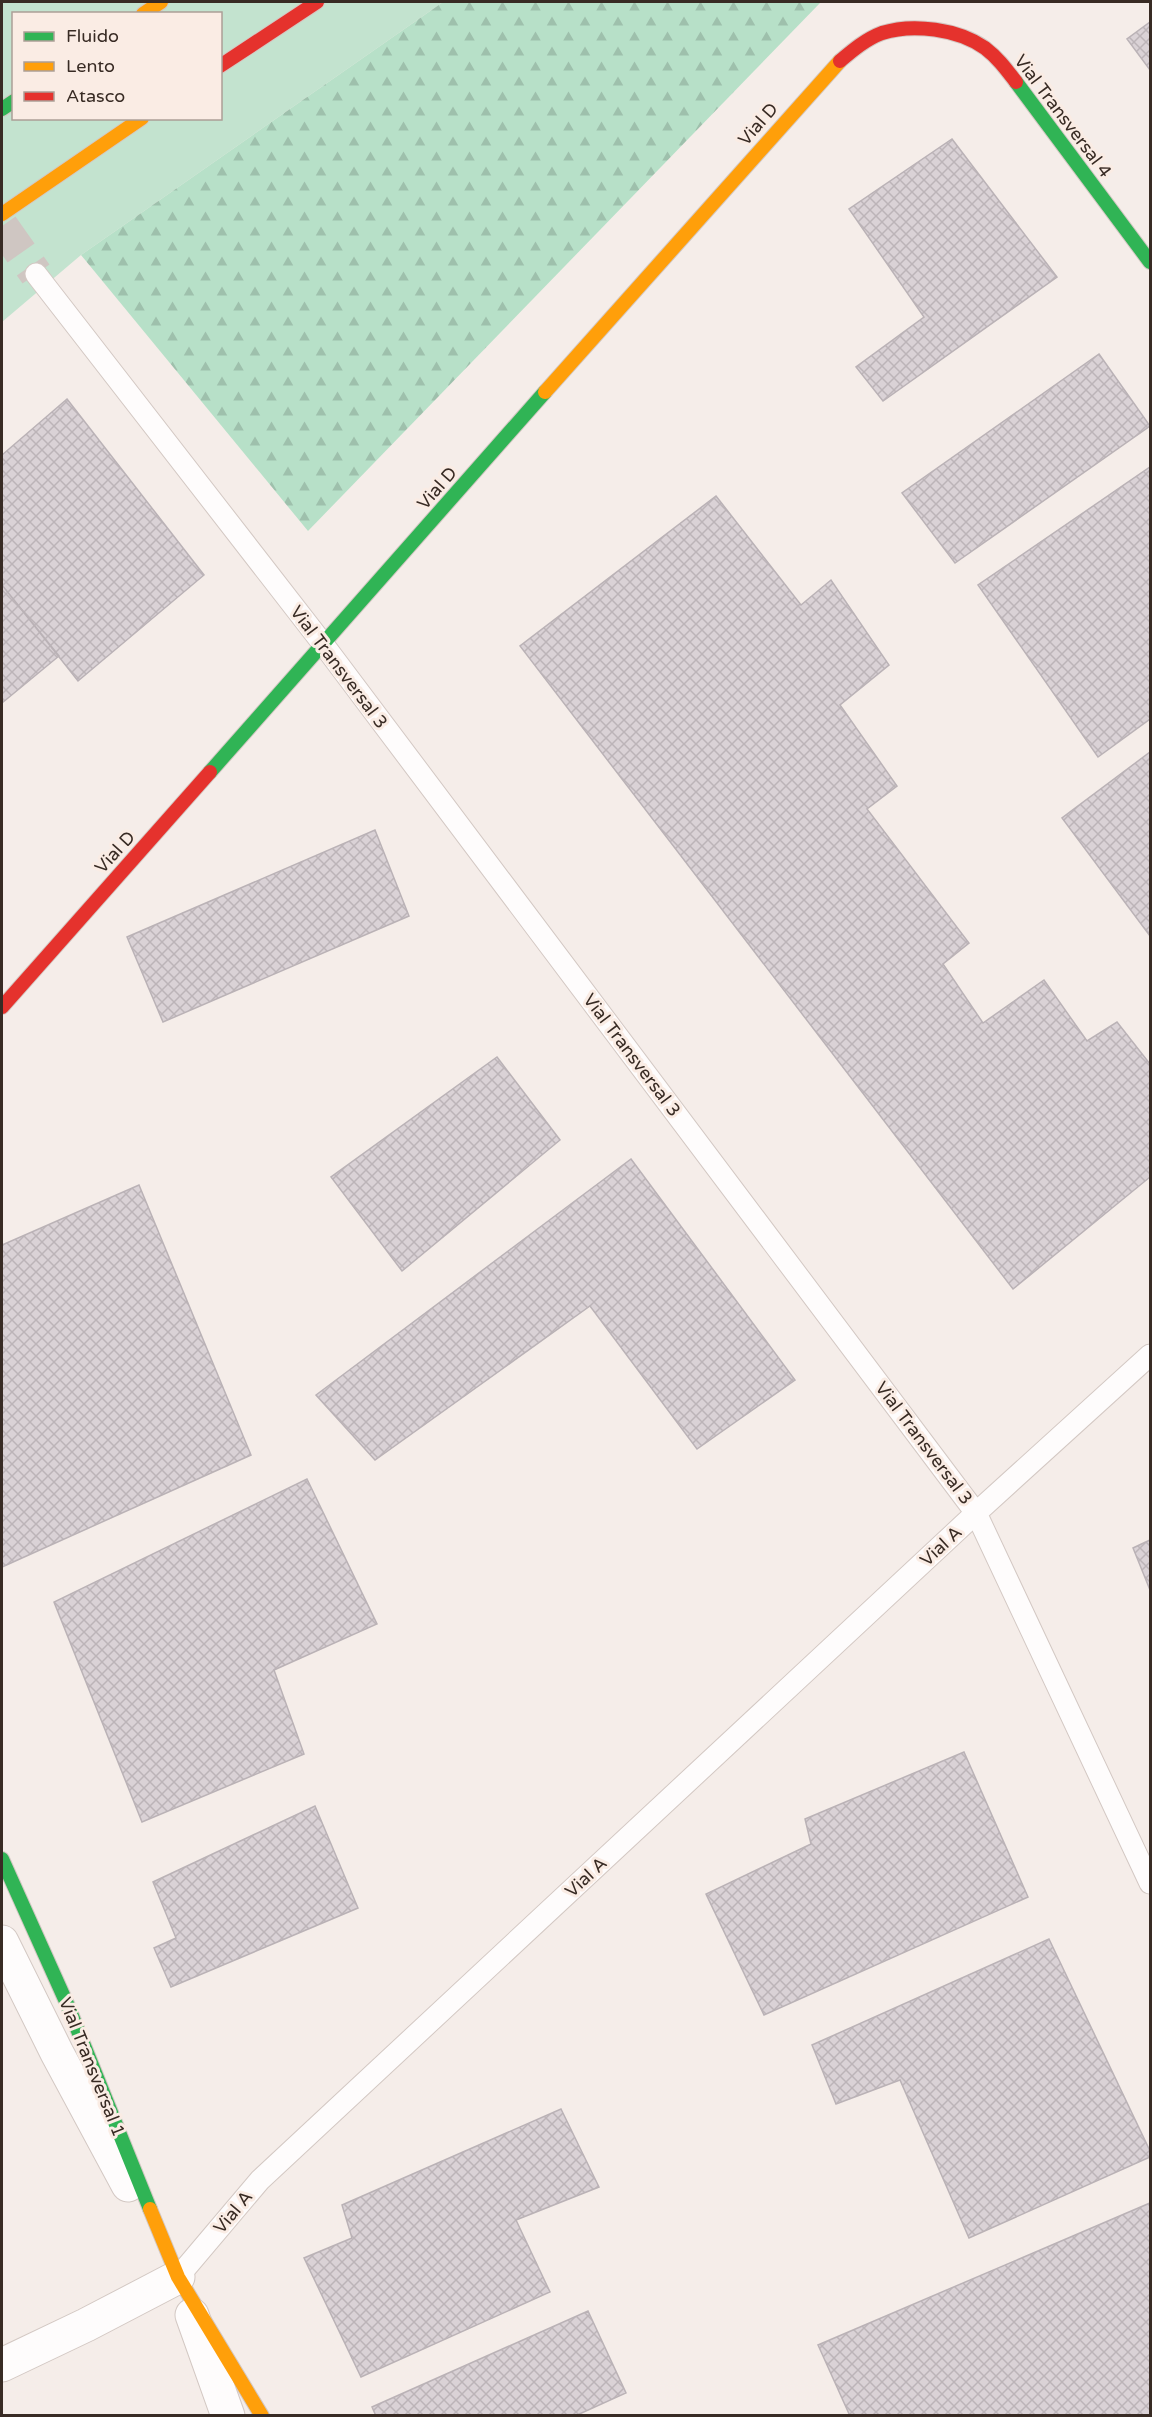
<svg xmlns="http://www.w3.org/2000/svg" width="1152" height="2417" viewBox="0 0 1152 2417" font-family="'Varela Round',sans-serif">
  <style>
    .grass { fill: #c3e3cf; fill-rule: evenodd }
    .forest { fill: url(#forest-firs) }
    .building { fill: url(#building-cross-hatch); stroke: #bab2b6; stroke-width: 1.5 }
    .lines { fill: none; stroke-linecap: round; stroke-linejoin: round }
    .secondary-tunnel { stroke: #cfc6c2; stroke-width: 33; stroke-dasharray: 33 16; stroke-linecap: butt }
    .lane-casing { stroke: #d3c8c3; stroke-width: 23 }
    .street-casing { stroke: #d3c8c3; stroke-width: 35 }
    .fast-casing { stroke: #d3c8c3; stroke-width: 16 }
    .slow-casing { stroke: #d3c8c3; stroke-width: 16 }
    .jam-casing { stroke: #d3c8c3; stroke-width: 16 }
    .lane { stroke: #fefcfc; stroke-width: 21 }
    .street { stroke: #fefcfc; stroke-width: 33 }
    .fast { stroke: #30b455; stroke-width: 14 }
    .slow { stroke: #ff9f0a; stroke-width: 14 }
    .jam { stroke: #e5322d; stroke-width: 14 }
    .labels { text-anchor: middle; stroke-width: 6; stroke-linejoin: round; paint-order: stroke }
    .street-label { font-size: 18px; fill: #382b24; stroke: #faece4 }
  </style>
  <defs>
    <pattern id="forest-firs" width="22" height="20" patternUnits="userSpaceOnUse" patternTransform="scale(1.5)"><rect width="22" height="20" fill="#b7e0c8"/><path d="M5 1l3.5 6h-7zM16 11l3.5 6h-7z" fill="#9ec0ac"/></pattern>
    <pattern id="building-cross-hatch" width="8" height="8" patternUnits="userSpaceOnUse" patternTransform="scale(1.5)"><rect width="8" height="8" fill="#dad2d6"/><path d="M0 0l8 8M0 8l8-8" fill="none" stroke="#bcb4b8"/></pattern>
  </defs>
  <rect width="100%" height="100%" fill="#f5ede9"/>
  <path class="grass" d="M2,2H443L81,255L2,322ZM14,14H220V118H14Z"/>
  <path class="forest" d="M443,2H821L308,531L81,255Z"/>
  <path class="building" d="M1150,22V70L1127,39Z
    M952,139L1057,277L883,401L856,367L924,317L849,209Z
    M1099,354L1150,426L955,563L902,493Z
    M67,399L204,575L78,681L2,585V455Z
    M1150,467V719L1098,757L978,585Z
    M716,496L801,605L831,580L889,665L840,705L897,786L867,809L969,943L943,964L983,1023L1044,980L1087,1041L1117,1022L1150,1064V1177L1013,1289L520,646Z
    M2,585L59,656L2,703Z
    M1150,752V936L1062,818Z
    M375,830L409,916L163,1022L127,937Z
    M497,1057L560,1140L402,1271L331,1177Z
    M631,1159L795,1380L697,1449L590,1306L375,1460L316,1395Z
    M139,1185L251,1455L2,1567V1245Z
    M307,1479L377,1624L274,1670L304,1754L142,1822L54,1602Z
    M1150,1540V1590L1133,1548Z
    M964,1752L1028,1897L764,2015L706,1894L811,1844L805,1819Z
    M315,1806L358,1908L171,1987L154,1948L176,1938L153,1882Z
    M1049,1939L1150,2151V2157L969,2238L900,2080L836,2104L812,2045Z
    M561,2109L599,2187L516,2220L550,2292L361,2377L304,2258L352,2238L342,2205Z
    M1150,2203V2416H850L818,2345Z
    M588,2311L626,2393L575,2416H376L372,2407Z"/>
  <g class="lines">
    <path class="secondary-tunnel" d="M2,226L36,274"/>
    <defs>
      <path id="lane" d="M36,274L323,644L976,1513L1150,1883
        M178,2277L260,2180L976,1513L1150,1355"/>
      <path id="street" d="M2,1942L57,2053L128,2185
        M192,2315L228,2416
        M2,2365L86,2325L178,2277"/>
      <path id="fast" d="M1016,82L1150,262
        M2,109L14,101
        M210,772L545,392
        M2,1859L68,2006L150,2209"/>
      <path id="slow" d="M143,14L161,2
        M2,214L142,118
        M545,392L840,61
        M150,2209L178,2277L262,2416"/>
      <path id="jam" d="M840,61C853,50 866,39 882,33C913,23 958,29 985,48C998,58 1006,69 1016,82
        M220,66L317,2
        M2,1007L210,772"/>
    </defs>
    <use href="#lane" class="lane-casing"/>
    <use href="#street" class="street-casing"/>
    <use href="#fast" class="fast-casing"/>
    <use href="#slow" class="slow-casing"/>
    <use href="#jam" class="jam-casing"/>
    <use href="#lane" class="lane"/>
    <use href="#street" class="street"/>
    <use href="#fast" class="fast"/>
    <use href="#slow" class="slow"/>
    <use href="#jam" class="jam"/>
  </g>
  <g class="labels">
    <g class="street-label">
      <text transform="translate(1063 116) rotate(53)" y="6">Vial Transversal 4</text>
      <text transform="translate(758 124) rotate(-49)" y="6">Vial D</text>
      <text transform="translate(437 488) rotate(-49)" y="6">Vial D</text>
      <text transform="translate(339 667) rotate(53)" y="6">Vial Transversal 3</text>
      <text transform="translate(115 852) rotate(-48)" y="6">Vial D</text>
      <text transform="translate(632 1055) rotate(53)" y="6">Vial Transversal 3</text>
      <text transform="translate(924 1443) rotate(53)" y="6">Vial Transversal 3</text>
      <text transform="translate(941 1546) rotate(-43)" y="6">Vial A</text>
      <text transform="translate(586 1877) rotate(-43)" y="6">Vial A</text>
      <text transform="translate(92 2067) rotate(68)" y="6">Vial Transversal 1</text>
      <text transform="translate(233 2212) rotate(-50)" y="6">Vial A</text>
    </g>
  </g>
  <rect width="1152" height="2417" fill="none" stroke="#382b24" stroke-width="6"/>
  <rect x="12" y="12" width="210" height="108" fill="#faece4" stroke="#ac9f97" stroke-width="1.5"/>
  <rect x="24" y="32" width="30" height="9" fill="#30b455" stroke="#ac9f97" stroke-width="1.5"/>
  <text x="66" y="42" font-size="18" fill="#382b24">Fluido</text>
  <rect x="24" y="62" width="30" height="9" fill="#ff9f0a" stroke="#ac9f97" stroke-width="1.5"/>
  <text x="66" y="72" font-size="18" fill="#382b24">Lento</text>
  <rect x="24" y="92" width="30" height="9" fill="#e5322d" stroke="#ac9f97" stroke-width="1.5"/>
  <text x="66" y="102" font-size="18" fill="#382b24">Atasco</text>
</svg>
